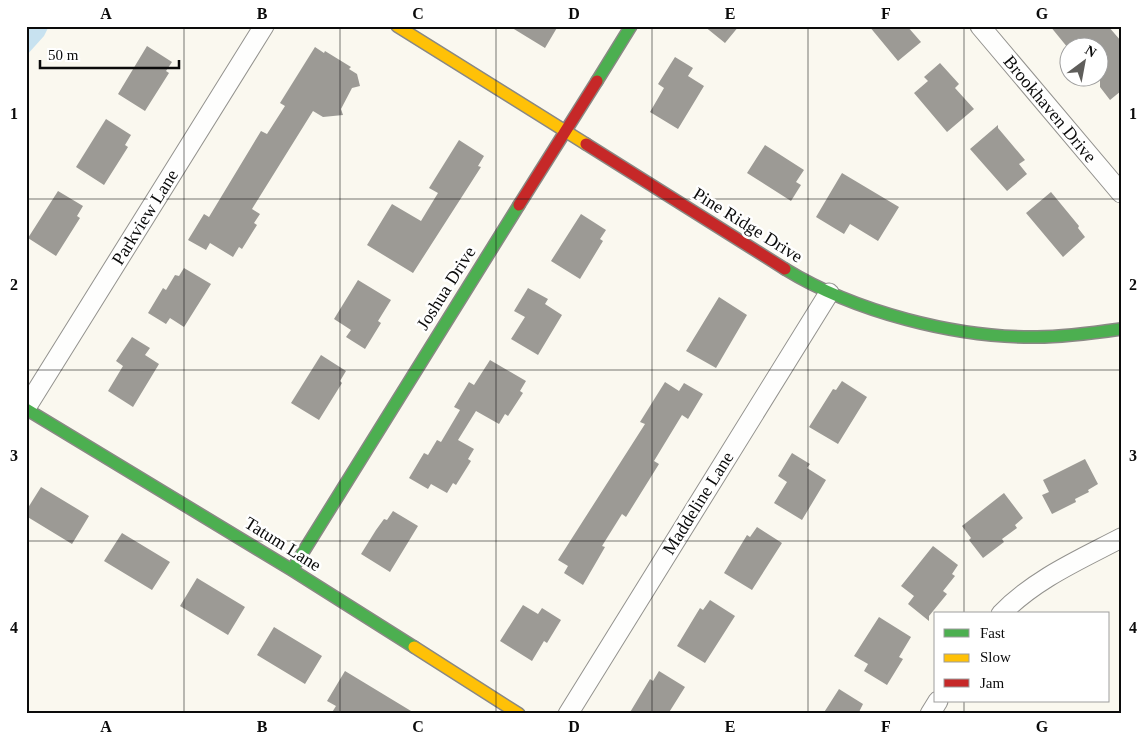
<svg xmlns="http://www.w3.org/2000/svg" width="1147" height="740" viewBox="0 0 1147 740" font-family="Georgia,serif">
  <style>
    .water { fill: #c8e2f0 }
    .building { fill: #9c9a95 }
    .lines { fill: none; stroke-linecap: round; stroke-linejoin: round }
    .street-casing { stroke: #93928e; stroke-width: 21 }
    .fast-casing { stroke: #898884; stroke-width: 14 }
    .slow-casing { stroke: #898884; stroke-width: 14 }
    .jam-casing { stroke: #898884; stroke-width: 14 }
    .street { stroke: #fefefd; stroke-width: 19 }
    .fast { stroke: #4caf50; stroke-width: 11 }
    .slow { stroke: #ffc107; stroke-width: 11 }
    .jam { stroke: #c62828; stroke-width: 11 }
    .grid { fill: none; stroke: #0b0b0b; stroke-width: 1; stroke-opacity: 0.55 }
    .labels { text-anchor: middle; stroke-width: 5; stroke-linejoin: round; paint-order: stroke }
    .street-label { font-size: 18px; fill: #0b0b0b; stroke: #fff }
    .neatline { fill: none; stroke: #0b0b0b; stroke-width: 2 }
    .grid-label { font-size: 16px; text-anchor: middle; font-weight: bold; fill: #0b0b0b }
  </style>
  <rect width="100%" height="100%" fill="#faf8ef"/>
  <path class="water" d="M26,26H49L44,36L26,56Z"/>
  <path class="building" d="M509,26H558L545,48Z
    M704,26H739L725,43Z
    M869,26H907L921,42L898,61Z
    M1050,26H1108L1121,41V91L1110,100L1100,87V48H1068Z
    M147,46L172,62L166,71L169,73L145,111L118,94Z
    M315,47L324,53L325,51L351,67L349,69L357,74L360,86L352,88L341,109L343,115L323,117L313,111L252,209L260,214L254,223L257,225L242,249L239,247L233,257L210,243L206,250L188,240L204,214L209,217L261,131L267,134L285,106L280,103Z
    M675,57L693,68L688,76L704,86L678,129L650,112L664,88L658,84Z
    M940,63L959,84L955,88L974,109L947,132L914,93L928,81L924,77Z
    M106,119L131,135L125,145L128,147L104,185L76,167Z
    M998,125V128L1025,160L1019,164L1027,174L1007,191L970,149Z
    M459,140L484,156L478,166L481,167L413,273L367,245L392,204L421,221L438,193L429,188Z
    M765,145L804,170L796,182L801,185L791,201L747,173Z
    M842,173L899,207L878,241L850,224L844,234L816,217Z
    M58,191L83,206L77,216L80,218L56,256L28,238Z
    M1051,192L1079,226L1078,228L1085,237L1063,257L1026,213Z
    M581,214L606,230L600,239L603,241L580,279L551,261Z
    M184,268L211,284L184,327L170,318L166,324L148,313L163,288L166,290L175,275L179,276Z
    M358,280L391,300L378,321L381,323L365,349L346,337L351,330L334,319Z
    M528,288L548,299L545,304L562,315L538,355L511,339L525,317L514,311Z
    M719,297L747,315L716,368L686,351Z
    M132,337L150,348L145,355L159,364L133,407L108,391L123,366L116,361Z
    M321,355L346,371L340,381L342,383L319,420L291,403Z
    M490,360L526,381L520,391L523,393L508,416L505,414L499,424L476,411L458,440L474,449L468,459L471,461L456,485L453,483L447,493L431,484L428,489L409,478L424,453L428,455L437,440L441,442L460,410L454,407L469,382L474,385Z
    M842,381L867,397L838,444L809,427L833,389L836,390Z
    M665,382L679,391L684,383L703,394L688,419L682,415L654,461L659,464L626,517L622,514L602,546L605,547L583,585L564,573L568,566L558,560L645,424L640,422Z
    M792,453L810,464L807,468L826,480L802,520L774,503L787,482L778,476Z
    M1085,459L1098,484L1088,490L1089,492L1075,499L1076,502L1052,514L1042,495L1049,492L1043,480Z
    M41,487L89,516L72,544L26,516V511Z
    M1004,493L1023,518L1015,525L1017,528L1002,539L1004,542L983,558L969,540L971,538L962,526Z
    M393,511L418,526L390,572L361,554L376,530L384,519L387,520Z
    M757,527L782,543L752,590L724,573L747,535L750,537Z
    M122,533L170,562L152,590L104,561Z
    M933,546L958,565L952,574L955,576L943,591L947,594L929,616V621L908,604L914,596L901,586Z
    M197,578L245,607L228,635L180,606Z
    M710,600L735,616L705,663L677,646L700,608L703,610Z
    M523,605L538,614L542,608L561,620L547,643L544,641L532,661L500,641Z
    M879,617L911,637L899,657L903,659L887,685L864,671L868,664L854,656Z
    M274,627L322,656L305,684L257,655Z
    M345,671L416,714H331L336,706L327,701Z
    M659,671L685,687L668,714H629L650,679L653,681Z
    M839,689L863,704L858,714H823Z"/>
  <g class="lines">
    <defs>
      <path id="street" d="M980,26L1121,193
        M26,408L264,26
        M1001,614C1035,579 1079,560 1121,538
        M568,714L829,293
        M930,714L938,701"/>
      <path id="fast" d="M597,81L631,26
        M785,269C855,312 956,338 1037,337C1065,337 1093,333 1121,329
        M26,409L292,570L414,647
        M292,570L519,205"/>
      <path id="slow" d="M397,26L586,144
        M414,647L519,714"/>
      <path id="jam" d="M586,144L785,269
        M519,205L597,81"/>
    </defs>
    <use href="#street" class="street-casing"/>
    <use href="#fast" class="fast-casing"/>
    <use href="#slow" class="slow-casing"/>
    <use href="#jam" class="jam-casing"/>
    <use href="#street" class="street"/>
    <use href="#fast" class="fast"/>
    <use href="#slow" class="slow"/>
    <use href="#jam" class="jam"/>
  </g>
  <path class="grid" d="M184,26V714M340,26V714M496,26V714M652,26V714M808,26V714M964,26V614M26,199H1121M26,370H1121M26,541H1121M964,701V714"/>
  <g class="labels">
    <g class="street-label">
      <text transform="translate(1050 109) rotate(50)" y="6">Brookhaven Drive</text>
      <text transform="translate(145 217) rotate(-58)" y="6">Parkview Lane</text>
      <text transform="translate(748 225) rotate(32)" y="6">Pine Ridge Drive</text>
      <text transform="translate(446 288) rotate(-58)" y="6">Joshua Drive</text>
      <text transform="translate(698 503) rotate(-58)" y="6">Maddeline Lane</text>
      <text transform="translate(283 544) rotate(32)" y="6">Tatum Lane</text>
    </g>
  </g>
  <rect width="1147" height="740" fill="none" stroke="#ffffff" stroke-width="55"/>
  <rect x="934" y="612" width="175" height="90" fill="#ffffff" stroke="#9d9d9d"/>
  <rect x="944" y="629" width="25" height="8" fill="#4caf50" stroke="#9d9d9d"/>
  <text x="980" y="638" font-size="15" fill="#0b0b0b">Fast</text>
  <rect x="944" y="654" width="25" height="8" fill="#ffc107" stroke="#9d9d9d"/>
  <text x="980" y="662" font-size="15" fill="#0b0b0b">Slow</text>
  <rect x="944" y="679" width="25" height="8" fill="#c62828" stroke="#9d9d9d"/>
  <text x="980" y="688" font-size="15" fill="#0b0b0b">Jam</text>
  <g transform="translate(1084 62) rotate(32)"><circle r="24" fill="#ffffff" stroke="#9d9d9d"/>
  <path d="M0-4L9 19L0 12L-9 19Z" fill="#5f5e5b"/>
  <text y="-8" font-size="14" font-weight="bold" text-anchor="middle" fill="#0b0b0b">N</text>
  </g>
  <path d="M40 60v8h139v-8" fill="none" stroke="#0b0b0b" stroke-width="2.5"/>
  <text x="48" y="60" font-size="15" fill="#0b0b0b" stroke="#ffffff" stroke-width="4" paint-order="stroke">50 m</text>
  <rect x="28" y="28" width="1092" height="684" class="neatline"/>
  <g class="grid-label">
    <text x="106" y="19">A</text>
    <text x="262" y="19">B</text>
    <text x="418" y="19">C</text>
    <text x="574" y="19">D</text>
    <text x="730" y="19">E</text>
    <text x="886" y="19">F</text>
    <text x="1042" y="19">G</text>
    <text x="14" y="119">1</text>
    <text x="1133" y="119">1</text>
    <text x="14" y="290">2</text>
    <text x="1133" y="290">2</text>
    <text x="14" y="461">3</text>
    <text x="1133" y="461">3</text>
    <text x="14" y="633">4</text>
    <text x="1133" y="633">4</text>
    <text x="106" y="732">A</text>
    <text x="262" y="732">B</text>
    <text x="418" y="732">C</text>
    <text x="574" y="732">D</text>
    <text x="730" y="732">E</text>
    <text x="886" y="732">F</text>
    <text x="1042" y="732">G</text>
  </g>
</svg>
